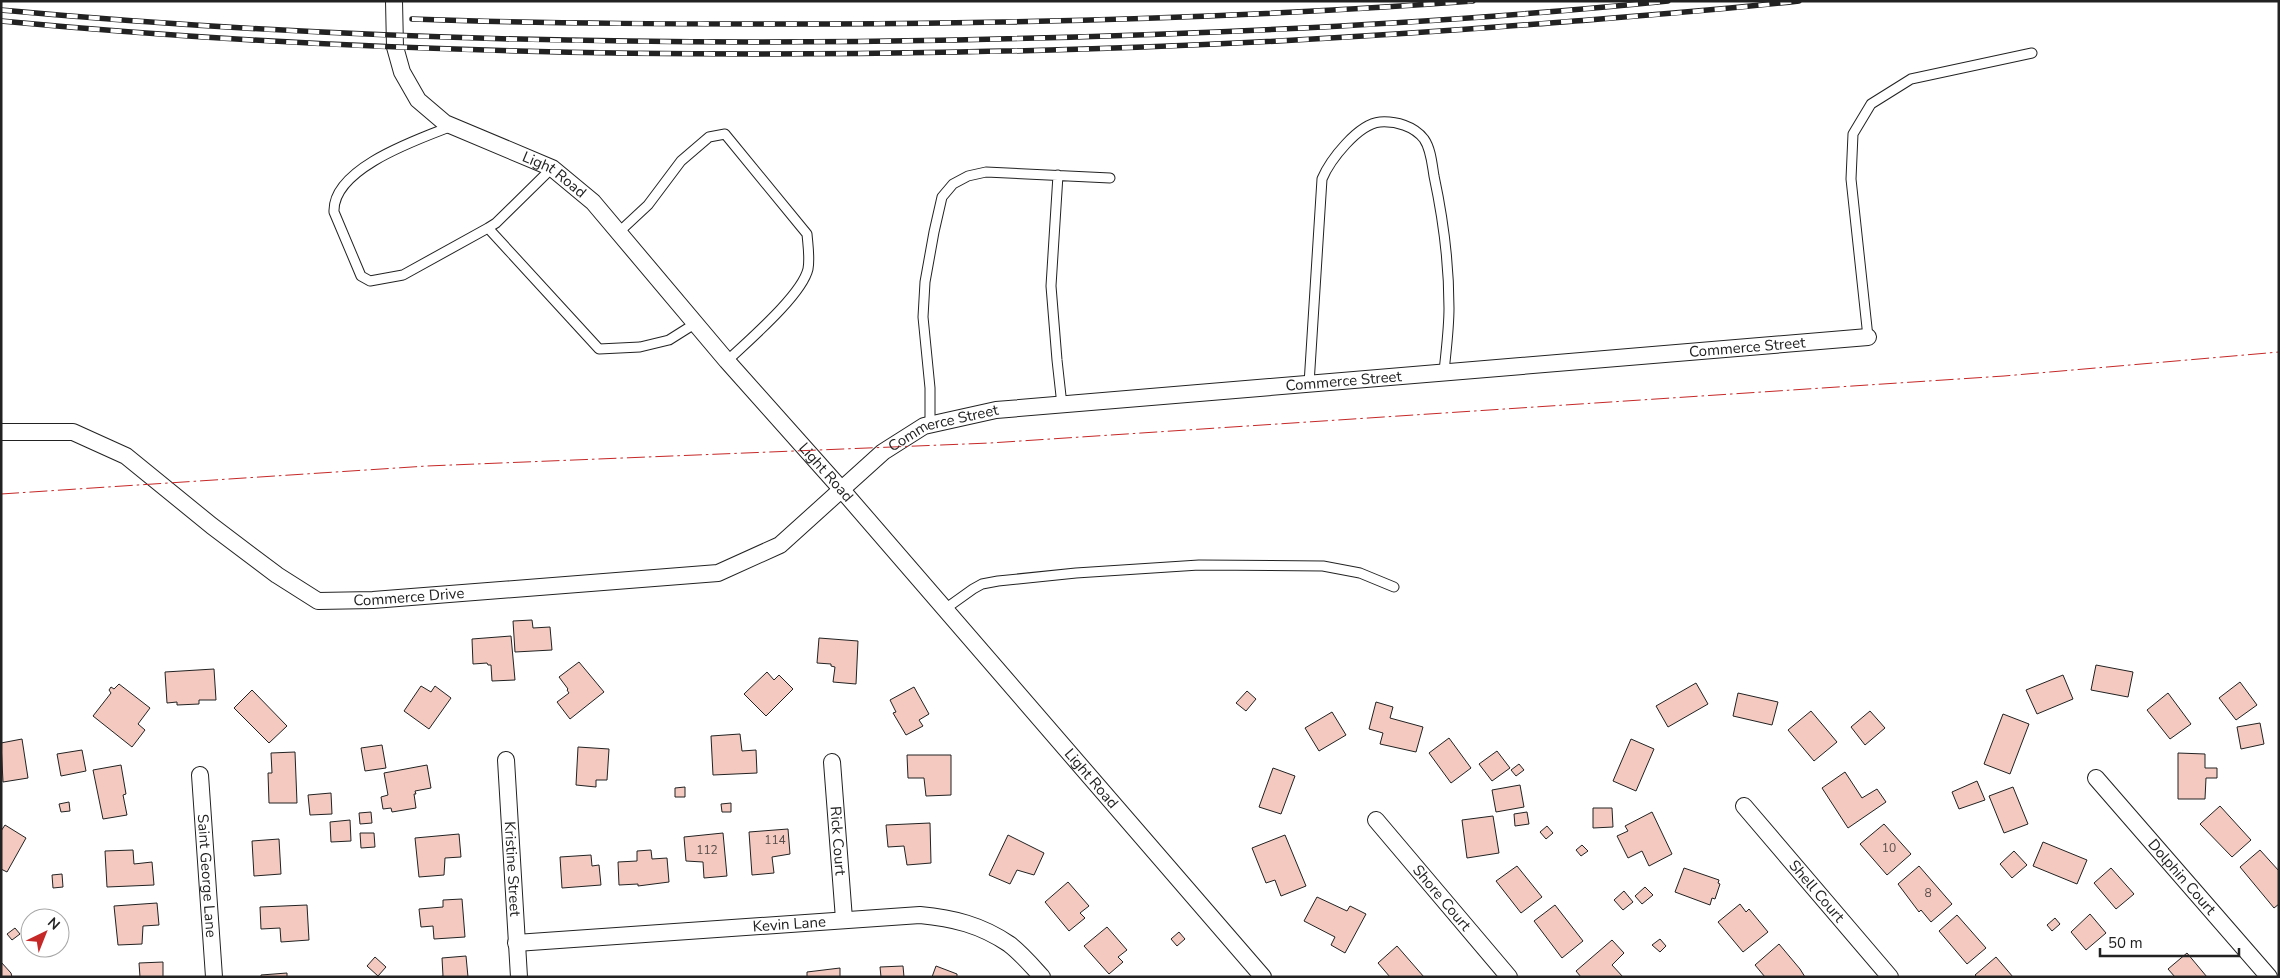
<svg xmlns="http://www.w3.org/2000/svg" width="2280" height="978" viewBox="0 0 2280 978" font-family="'Nunito Sans',sans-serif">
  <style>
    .building { fill: #f3c9c0; stroke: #222 }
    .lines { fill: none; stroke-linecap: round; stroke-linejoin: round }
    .service-casing { stroke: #222; stroke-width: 11 }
    .minor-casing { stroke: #222; stroke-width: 18 }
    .service { stroke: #fff; stroke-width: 9 }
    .minor { stroke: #fff; stroke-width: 16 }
    .rail-casing { stroke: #222; stroke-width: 5.5 }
    .rail { stroke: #fff; stroke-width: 4; stroke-dasharray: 11; stroke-linecap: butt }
    .power { stroke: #c62828; stroke-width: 1; stroke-dasharray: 18 4 2.5 4; stroke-linecap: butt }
    .labels { text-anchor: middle; stroke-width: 4; stroke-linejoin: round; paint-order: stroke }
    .number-label { font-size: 12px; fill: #564c4a }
    .street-label { font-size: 15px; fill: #222; stroke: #fff }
  </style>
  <rect width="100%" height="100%" fill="#fff"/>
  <path class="building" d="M532,620L533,628L550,627L552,650L515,652L513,621Z
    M511,636L515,680L492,681L491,665H488L487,663L473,664L472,639Z
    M819,638L858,641L856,684L833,682L835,667L831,666V664L817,663Z
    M579,662L604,692L570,719L557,702L569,693L567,690L568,689L559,677Z
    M2096,665L2133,672L2128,697L2091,690Z
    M214,669L216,700H199V704L177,705V702L167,703L165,672Z
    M767,672L774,680L779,675L793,689L766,716L744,694Z
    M2063,675L2073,699L2037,714L2026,690Z
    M2240,682L2257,705L2236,720L2219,698Z
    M1696,683L1708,704L1668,727L1656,706Z
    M119,684L150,708L138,724L145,730L132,747L93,716L111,693L109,690L111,687L114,689Z
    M421,686L431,692L435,686L451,698L429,729L404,711Z
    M914,687L929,714L919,720L923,726L906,735L893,713L896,712L890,700Z
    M252,690L287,726L269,743L234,708Z
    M1247,691L1256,699L1246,711L1236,703Z
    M1738,693L1778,702L1772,725L1733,716Z
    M2168,693L2191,724L2170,739L2147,710Z
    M1376,702L1393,707L1390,718L1423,727L1416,752L1380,744L1383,733L1369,729Z
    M1811,711L1837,742L1814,761L1788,730Z
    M1870,711L1885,728L1865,745L1851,727Z
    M1332,712L1346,735L1319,751L1305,728Z
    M2003,714L2029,724L2010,774L1984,764Z
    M2260,723L2264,744L2241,749L2237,727Z
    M740,734L742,751L756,750L757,773L713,775L711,736Z
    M1449,738L1471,768L1451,783L1429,753Z
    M22,739L28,778L3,782L1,743Z
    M1631,739L1654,749L1636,791L1613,781Z
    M382,745L386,768L365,771L361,748Z
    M578,747L609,749L607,780H596V787L576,785Z
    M82,750L86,771L61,776L57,754Z
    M1497,751L1510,768L1492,781L1479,764Z
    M295,752L297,803H269L268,773H272L271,753Z
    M2178,753L2205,754V768H2217V778H2206L2205,799H2178Z
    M907,755H951V795L926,796L924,778H908Z
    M1519,764L1524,770L1516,776L1511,770Z
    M121,765L126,794L123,795L127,815L103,819L93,770Z
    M427,765L431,788L415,791L416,794H414L416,808L392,812L391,808L383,809L381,797L388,795L384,773Z
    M1273,768L1295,776L1281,814L1259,807Z
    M1845,772L1862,798L1877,789L1886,802L1848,828L1822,788Z
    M1977,781L1985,800L1959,809L1952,792Z
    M1520,785L1524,807L1496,812L1492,790Z
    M685,787V797H675V788Z
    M2013,787L2028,824L2004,833L1989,796Z
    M331,793L332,814L310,815L308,795Z
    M69,802L70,811L61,812L59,804Z
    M731,803V812H722L721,804Z
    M2220,806L2251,840L2232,857L2200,824Z
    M1593,808H1612L1613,827L1593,828Z
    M371,812L372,823L360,824L359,813Z
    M1527,812L1529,824L1515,826L1514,814Z
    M1652,812L1672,854L1649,866L1642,851L1628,858L1617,836L1628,831L1625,826Z
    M1493,816L1499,853L1467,858L1462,820Z
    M350,820L351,841L331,842L330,822Z
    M930,823L931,863L907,865L904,846L888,847L886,825Z
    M1884,824L1911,854L1887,875L1860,844Z
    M5,825L26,838L7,872L1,869V831Z
    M1547,826L1553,833L1546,839L1540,832Z
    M788,829L790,854L772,857L774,873L752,875L749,832Z
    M360,833H374L375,847L361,848Z
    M723,833L727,876L704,878L703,862L686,861L684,837Z
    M459,834L461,857L445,858L444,875L419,877L415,838Z
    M1008,835L1044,853L1034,875L1017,870L1010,884L989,875Z
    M1285,835L1306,886L1281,896L1275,880L1266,883L1252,848Z
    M279,839L281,874L254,876L252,841Z
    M2043,842L2087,860L2077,884L2033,866Z
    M1582,845L1588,851L1581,856L1576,850Z
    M133,850L134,864L152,862L154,885L107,887L105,851Z
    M651,850L652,859L667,858L669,882L638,886V884L619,885L618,862L637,861V851Z
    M2260,850L2279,871V904L2274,908L2240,867Z
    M2014,851L2027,865L2012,878L2000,864Z
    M591,855L592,866L599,865L601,885L562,888L560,857Z
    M1517,866L1542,897L1521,913L1496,881Z
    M1919,866L1952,904L1931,922L1921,910L1919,912L1898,884Z
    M1684,868L1719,880L1718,883L1720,884L1715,899L1712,898L1710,905L1675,892Z
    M2111,868L2134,894L2116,909L2094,883Z
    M62,874L63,887L53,888L52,875Z
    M1068,882L1089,906L1080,913L1085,918L1069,931L1045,902Z
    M1645,887L1653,895L1642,904L1635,896Z
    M1624,891L1633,902L1623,910L1614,900Z
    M1317,897L1347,911L1350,906L1366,914L1345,953L1331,945L1335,937L1304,921Z
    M462,899L465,937L434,939L433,926L421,927L419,909L443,907V900Z
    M157,903L159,925L143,926L142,944L118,945L114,906Z
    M1740,904L1746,912L1749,909L1768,932L1743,952L1718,922Z
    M307,905L309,940L281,942L280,928L261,929L260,907Z
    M1555,905L1583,941L1562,958L1534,921Z
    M2090,914L2106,933L2086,950L2071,932Z
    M1957,915L1986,948L1967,964L1939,931Z
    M2055,918L2060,924L2052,931L2047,925Z
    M1107,927L1127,950L1118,957L1123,962L1109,974L1084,946Z
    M15,928L20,934L12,940L7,934Z
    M1179,932L1185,939L1177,946L1171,939Z
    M1660,939L1666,946L1660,952L1652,945Z
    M1612,940L1624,953L1612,965L1623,977H1581L1576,971Z
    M1779,944L1800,969L1805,977H1765L1755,965Z
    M1397,946L1424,977H1390L1378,963Z
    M2187,953L2207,977H2175L2168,969Z
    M466,956L468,977H439L443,976L442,958Z
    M375,957L386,967L378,976L367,966Z
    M1996,957L2013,977H1977L1975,975Z
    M1,962L11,973L12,977H1Z
    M163,962V977H140L139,963Z
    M903,966L904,977H881L880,967Z
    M936,966L957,974V977H932Z
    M840,968V977H807V972Z
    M287,973V977H261V975Z"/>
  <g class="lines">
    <defs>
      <path id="service" d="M452,126C419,139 332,168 334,212L361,276L370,281L403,275L488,228L496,223L552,168
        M1058,175L1051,286L1057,360L1062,405
        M488,228L599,349L640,347L669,340L696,323
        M619,232L648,205L681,161L709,137L725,134L807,234C808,246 810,258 808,269C802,295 748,341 727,361
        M1868,337L1851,179L1853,134L1871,104L1911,79L2032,53
        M1309,384L1322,179C1330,160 1358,124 1380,122C1396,121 1414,126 1424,139C1431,149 1432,164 1434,176C1443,218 1449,264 1449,308C1449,329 1446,351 1444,372
        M930,425V388L923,317L925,282L934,232L942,197L953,184L968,176L986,172L1110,178
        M945,609L973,589L982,584L998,581L1076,573L1199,565L1323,566L1360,573L1394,587"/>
      <g id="minor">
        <path id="s1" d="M394,1L395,47L402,72L418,100L445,123L552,168L593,202L727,361L842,490L1263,977"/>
        <path id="s2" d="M1,432H73L126,456L212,526L277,575L318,601L373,600L718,573L780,545L883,452L924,426L996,410L1868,337"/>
        <path id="s3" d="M506,760L519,977"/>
        <path id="s4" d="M832,762L844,919"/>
        <path id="s5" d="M200,775L214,977"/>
        <path id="s6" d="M2096,778L2269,977"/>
        <path id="s7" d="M1744,806L1890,977"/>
        <path id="s8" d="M1376,820L1509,977"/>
        <path id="s9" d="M516,943L920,915C953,918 981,925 1009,944C1021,953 1032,966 1042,977"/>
      </g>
    </defs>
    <use href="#service" class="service-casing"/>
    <use href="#minor" class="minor-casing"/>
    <use href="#service" class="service"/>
    <use href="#minor" class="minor"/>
    <defs>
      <path id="rail" d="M1,10C318,39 638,46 956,40C1194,35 1431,25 1668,1
        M412,19C551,24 689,24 828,24C1044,23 1258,17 1473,1
        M1,21C319,51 640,58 959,52C1152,49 1345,39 1537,24C1624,17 1712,11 1799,1"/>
    </defs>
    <use href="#rail" class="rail-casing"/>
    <use href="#rail" class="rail"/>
    <path class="power" d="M1,494L427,466L990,443L2004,376L2279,352"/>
  </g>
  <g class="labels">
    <g class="number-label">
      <text x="775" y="844">114</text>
      <text x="1889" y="852">10</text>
      <text x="707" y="854">112</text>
      <text x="1928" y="897">8</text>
    </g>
    <g class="street-label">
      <text dy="5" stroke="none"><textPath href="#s1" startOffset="261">Light Road</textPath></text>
      <text dy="5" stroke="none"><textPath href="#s2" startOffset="1855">Commerce Street</textPath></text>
      <text dy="5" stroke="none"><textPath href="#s2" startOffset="1450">Commerce Street</textPath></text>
      <text dy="5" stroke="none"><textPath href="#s2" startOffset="1045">Commerce Street</textPath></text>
      <text dy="5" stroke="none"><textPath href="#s1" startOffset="666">Light Road</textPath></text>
      <text dy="5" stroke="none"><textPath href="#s2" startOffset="462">Commerce Drive</textPath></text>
      <text dy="5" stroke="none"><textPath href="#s1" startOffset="1071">Light Road</textPath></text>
      <text dy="5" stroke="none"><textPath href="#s4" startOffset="79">Rick Court</textPath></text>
      <text dy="5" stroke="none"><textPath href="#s3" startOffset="109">Kristine Street</textPath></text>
      <text dy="5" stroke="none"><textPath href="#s5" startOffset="101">Saint George Lane</textPath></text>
      <text dy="5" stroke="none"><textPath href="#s6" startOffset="131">Dolphin Court</textPath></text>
      <text dy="5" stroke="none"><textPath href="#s7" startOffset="112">Shell Court</textPath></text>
      <text dy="5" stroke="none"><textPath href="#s8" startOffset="102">Shore Court</textPath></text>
      <text dy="5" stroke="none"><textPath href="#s9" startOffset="274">Kevin Lane</textPath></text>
    </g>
  </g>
  <rect width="2280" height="978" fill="none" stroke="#222222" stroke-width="5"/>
  <g transform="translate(45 933) rotate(43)"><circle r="24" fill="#ffffff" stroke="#a7a7a7"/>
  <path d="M0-4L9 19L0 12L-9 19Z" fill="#c62828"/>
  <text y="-8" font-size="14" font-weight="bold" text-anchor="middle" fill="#222222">N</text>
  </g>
  <path d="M2100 948v8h139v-8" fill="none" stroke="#222222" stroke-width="2.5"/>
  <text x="2108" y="948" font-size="15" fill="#222222" stroke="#ffffff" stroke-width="4" paint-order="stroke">50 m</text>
</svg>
